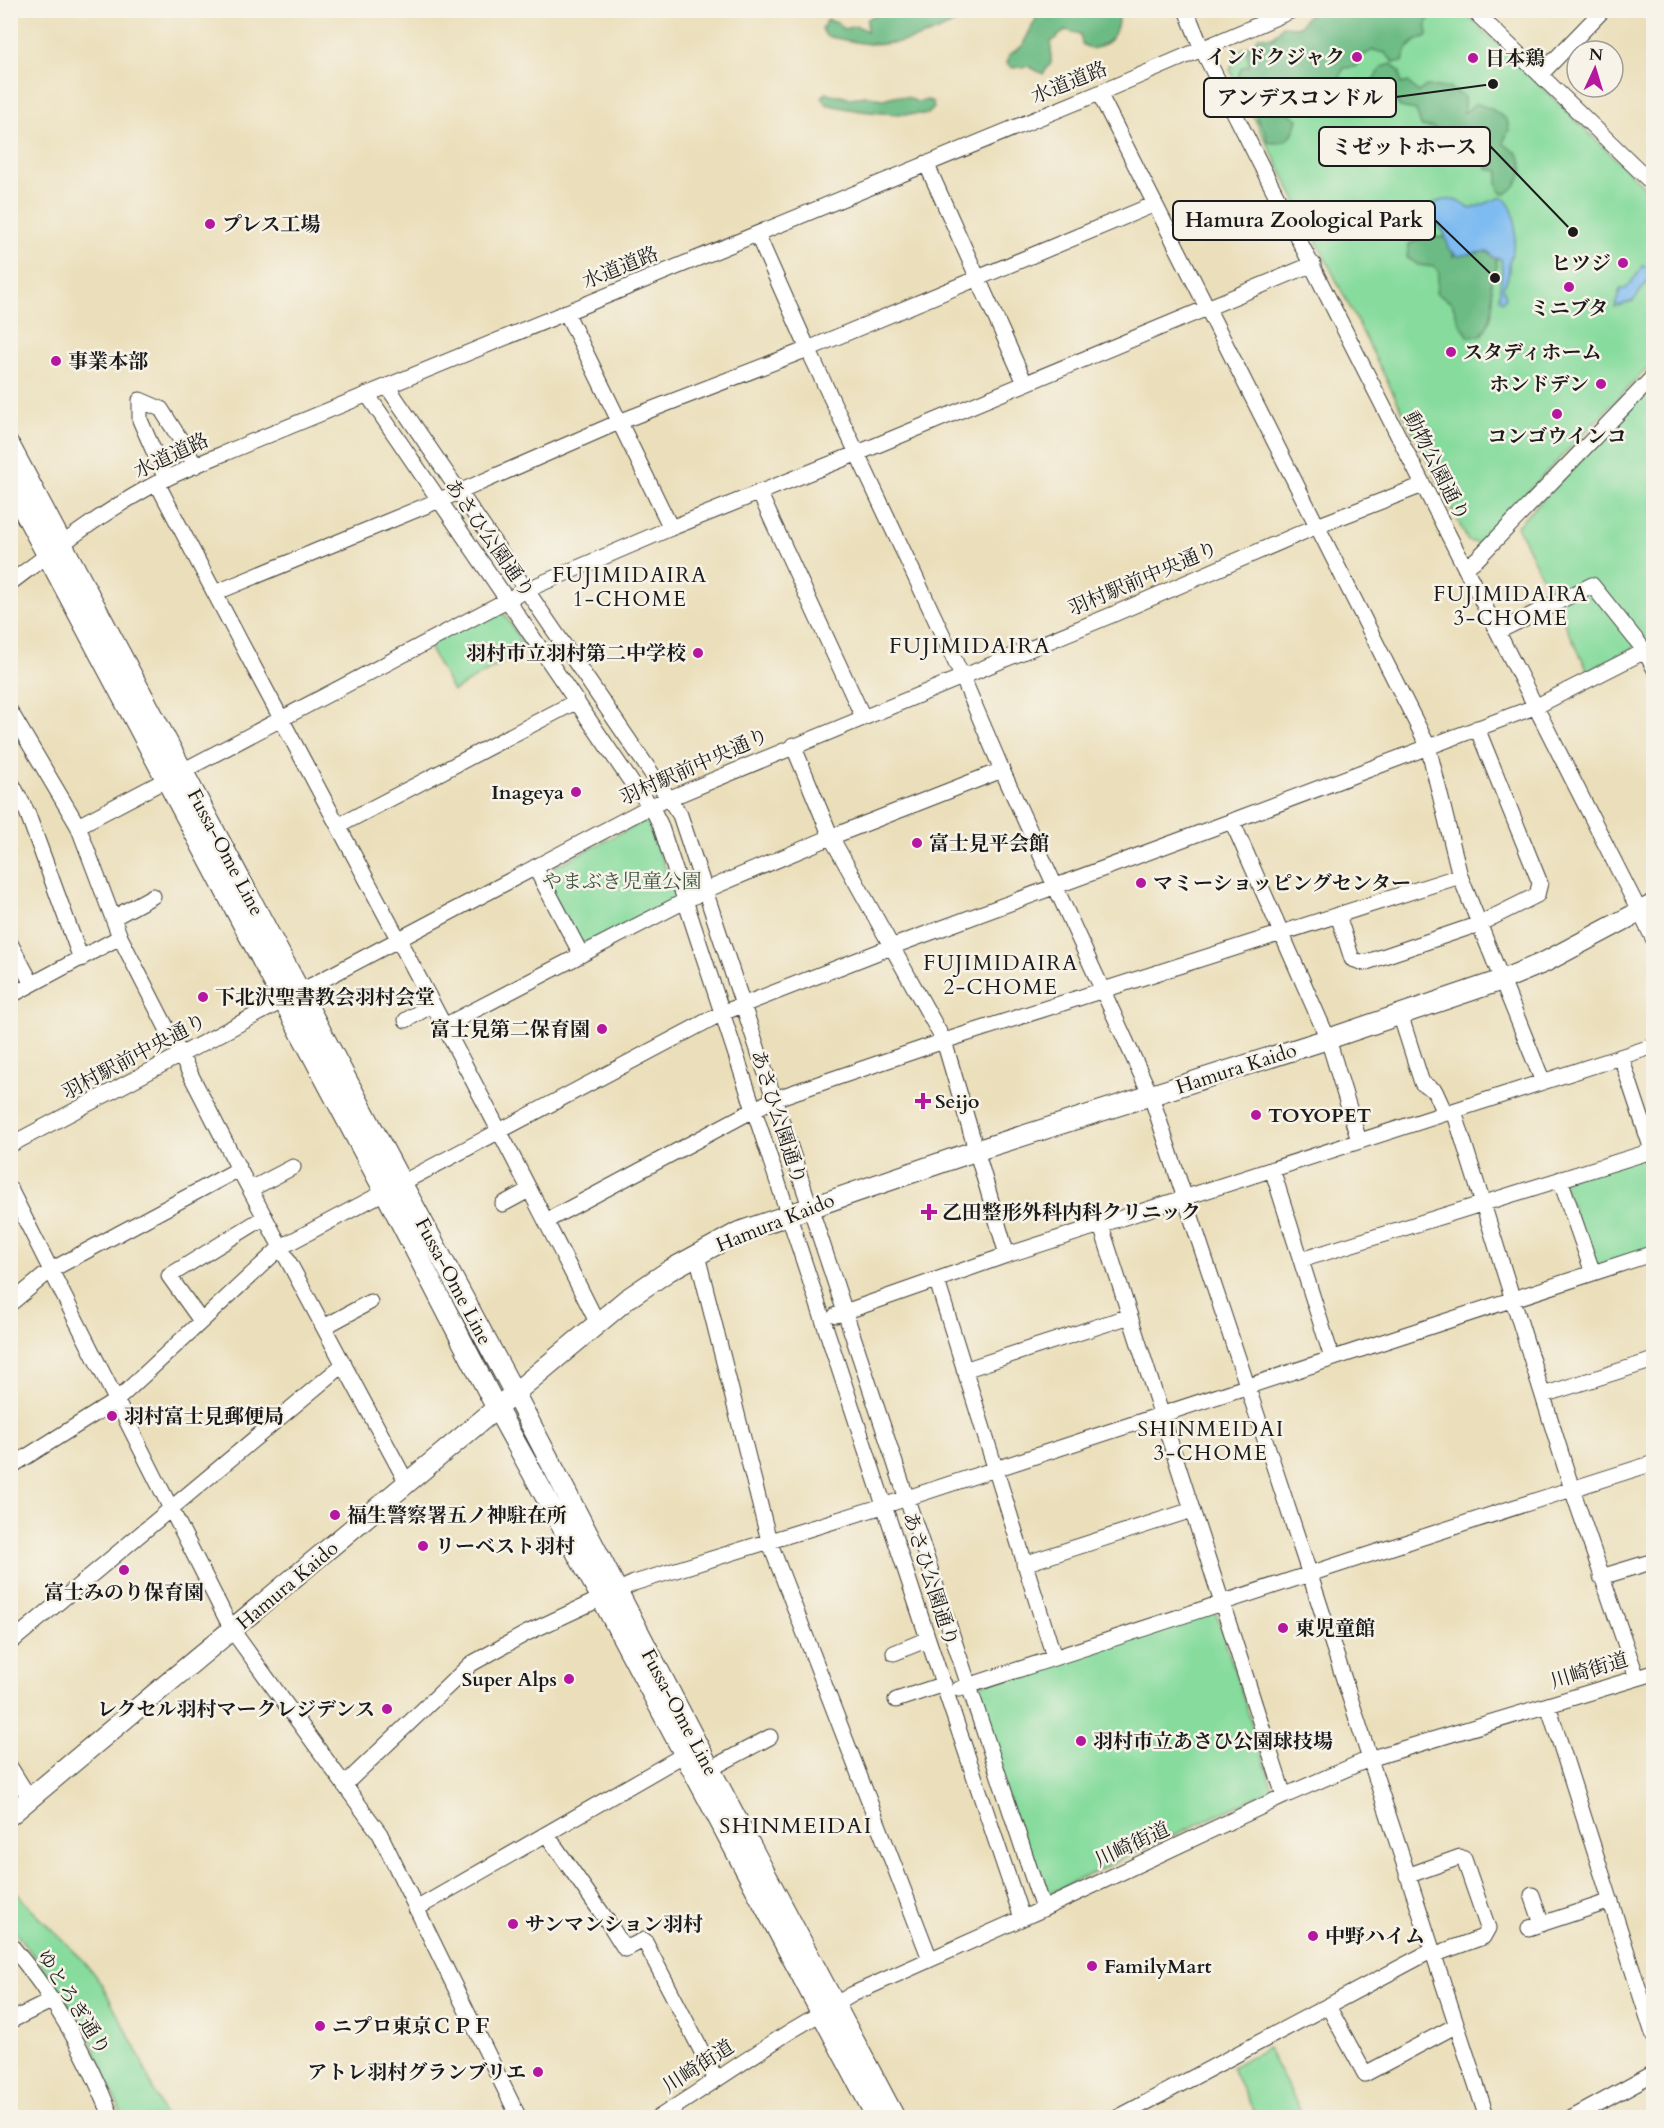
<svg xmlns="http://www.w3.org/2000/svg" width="1664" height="2128" viewBox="0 0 1664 2128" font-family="Cardo,'Noto Serif JP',serif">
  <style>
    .green { fill: #86db9d; stroke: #517c5c; stroke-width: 1.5 }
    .forest { fill: #6cbb84; stroke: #446c50; stroke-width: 1.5 }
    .water { fill: #7ebbf1; stroke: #4d6c86; stroke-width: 1.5 }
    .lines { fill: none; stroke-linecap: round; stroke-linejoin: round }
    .minor-casing { stroke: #3b3934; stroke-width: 17 }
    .major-casing { stroke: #3b3934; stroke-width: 22 }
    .minor { stroke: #fff; stroke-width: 15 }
    .major { stroke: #fff; stroke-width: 20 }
    .poi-dot { fill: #b5179e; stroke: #f7f3e8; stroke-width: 2 }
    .labels { text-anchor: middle; stroke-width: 5; stroke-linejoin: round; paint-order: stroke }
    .poi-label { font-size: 20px; font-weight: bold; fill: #1c1c1c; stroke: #f7f3e8; text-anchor: start }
    .street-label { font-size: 20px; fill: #1c1c1c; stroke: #f7f3e8 }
    .park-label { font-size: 20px; fill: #3c5543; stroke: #f7f3e8 }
    .neighbourhood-label { font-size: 21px; letter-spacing: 1.5px; fill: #1c1c1c; stroke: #f7f3e8 }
    .quarter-label { font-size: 22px; letter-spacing: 1.5px; fill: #1c1c1c; stroke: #f7f3e8 }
    .leader { fill: none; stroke: #1c1c1c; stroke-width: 2 }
    .callout-dot { fill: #1c1c1c; stroke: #f7f3e8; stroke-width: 2 }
    .callout { fill: #f7f3e8; stroke: #1c1c1c; stroke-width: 2 }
    .callout-label { font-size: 21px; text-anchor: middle; font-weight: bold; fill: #1c1c1c }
  </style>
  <rect width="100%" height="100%" fill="#f7f3e8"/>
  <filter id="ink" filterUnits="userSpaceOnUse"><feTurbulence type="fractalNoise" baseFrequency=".0167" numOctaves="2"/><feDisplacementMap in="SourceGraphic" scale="12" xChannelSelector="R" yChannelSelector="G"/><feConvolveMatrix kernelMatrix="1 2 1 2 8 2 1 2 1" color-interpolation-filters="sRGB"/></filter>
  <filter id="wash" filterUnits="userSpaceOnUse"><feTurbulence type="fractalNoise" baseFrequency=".008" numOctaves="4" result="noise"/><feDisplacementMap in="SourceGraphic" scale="24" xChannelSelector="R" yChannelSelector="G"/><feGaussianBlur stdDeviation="1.35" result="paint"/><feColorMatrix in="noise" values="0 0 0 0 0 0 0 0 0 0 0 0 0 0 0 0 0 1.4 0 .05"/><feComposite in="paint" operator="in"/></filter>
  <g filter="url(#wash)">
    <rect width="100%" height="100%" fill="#ebdfbb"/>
    <path class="green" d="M1335,11H1463L1653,195V362L1478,543L1468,541L1230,70L1237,51Z
      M1653,384V657L1645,642L1588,671L1517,526Z
      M500,607L526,649L453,691L428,645Z
      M646,820L679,902L581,949L542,873Z
      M1644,1155L1653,1183V1247L1593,1267L1562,1180Z
      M1213,1604L1273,1789L1042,1897L968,1689Z
      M10,1885L30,1908L82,1959L102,1985L136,2048L165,2117H123L90,2040L74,2012L43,1968L11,1927Z
      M1267,2048L1304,2117H1257L1231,2067Z"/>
    <path class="forest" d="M939,10L972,11C948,31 912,42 882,44C864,45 844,40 826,36L822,29L827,20L838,23L843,29L857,26L867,31V20L880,11H911L914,21L916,11Z
      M1040,11V10L1120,11C1117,32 1114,44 1091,49L1082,44L1080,34L1066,30L1051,42V63L1043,74L1028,66L1013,68L1007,64L1009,55L1022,46Z
      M1321,11H1439L1427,21V36C1412,42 1406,45 1403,62H1394L1385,53L1373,50L1362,56L1356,67L1344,68L1339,80L1316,87L1309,85L1296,91L1287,100L1288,113L1298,119C1294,136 1286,146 1268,142L1265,130L1257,119L1258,105L1246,93L1237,78L1242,67L1249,66L1247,52L1259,36L1273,38L1282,26L1299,27L1308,15Z
      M1392,64L1400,72L1401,84L1408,82L1418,92L1426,86L1448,88L1464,96V113L1476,103L1493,110L1507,120L1509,130L1503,143C1507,146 1512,149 1516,152C1530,166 1519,185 1506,194L1500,192L1497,184L1499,171L1487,169L1484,156L1470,157L1457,142L1441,141L1434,128L1421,126L1416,110L1400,107L1393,97H1383L1379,108L1369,110L1361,104L1353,103L1352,96L1358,92L1363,93L1365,84L1375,79L1382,67Z
      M826,93L850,98L866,96L883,99L894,96L907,97L917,102L928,100L933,102L934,108L928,114C893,115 860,113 826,104L822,97Z
      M1444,237L1452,243L1453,257L1464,246L1495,254L1497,267L1490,278C1495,302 1495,314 1482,335L1469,337L1459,322L1452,303L1436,293L1439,272L1435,267L1418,265L1407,257L1409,244L1422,238Z"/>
    <path class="water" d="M1502,197C1521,211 1516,241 1510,260C1509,262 1509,268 1509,270C1509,277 1506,282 1503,288L1506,297L1503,301L1499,298L1502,270L1501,259L1494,258L1488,251L1458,256L1448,248C1445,229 1441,223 1421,221L1419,216C1423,206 1442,198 1453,200C1461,201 1464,207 1471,209Z
      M1644,265L1653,272V274L1633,301L1615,307L1620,289H1626Z"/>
  </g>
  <g filter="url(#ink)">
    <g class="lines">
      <defs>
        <path id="minor" d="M1186,10L1202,49L1654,940
          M1473,10L1654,185
          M1540,75L1603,10
          M1099,93L1428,746L1460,876L1543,1082
          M926,163L1025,383
          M757,234L808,349L962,676L1002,770L1151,1096L1310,1575L1487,2118
          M566,312L671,528
          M387,386L680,815L1043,1909
          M367,394L636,789L651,806L660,824L928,1639L1022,1918
          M166,479L140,420V400L161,409L187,450L195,466
          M157,483C303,764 456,1041 598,1324
          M759,492L863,717
          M1465,568L1478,558L1654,376
          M10,583C54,550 96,517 144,490C177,471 214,458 249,443L1099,93L1293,10
          M215,593L459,492L619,422L808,349L1155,204
          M1499,631L1592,585L1645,651L1654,668
          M10,711L78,826L120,937L239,1169L407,1483
          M793,745L831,837L944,1041L1007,1255
          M10,780L27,812L81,959
          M1232,821L1328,1039L1359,1141
          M78,826L526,590L671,528L858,453L1313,264
          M338,826L577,701
          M535,867L581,954
          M1338,915L1352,959L1364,963L1479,924L1537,895L1540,883L1477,728
          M113,918L153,896
          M10,943L32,984
          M10,996L120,937
          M1400,1014L1422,1083L1435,1091L1445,1113
          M406,1020L432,1005
          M444,1026L706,890L831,837L1002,770
          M1621,1057L1654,1156
          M1454,1111L1572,1489L1637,1678
          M10,1145L651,806L1114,614L1317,526L1423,485
          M1272,1169L1332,1358
          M1560,1179L1593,1273
          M10,1189L232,1630L380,1834L519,2118
          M251,1189L293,1167
          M503,1204L529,1190
          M546,1221L774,1099L944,1041L1460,876
          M1101,1226L1284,1796
          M697,1255L769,1541L930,1959
          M1301,1260L1652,1151
          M937,1281L1054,1657
          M10,1304L51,1270L239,1169
          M836,1315L1007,1255L1654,1046
          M201,1321L169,1276L265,1217
          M324,1327L370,1302
          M964,1370L1130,1316
          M1543,1395L1654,1360
          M10,1467L117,1400L281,1247L722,1013L891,947L1232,821L1537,706L1645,651
          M1024,1564L1192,1510
          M1601,1577L1654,1561
          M10,1643L344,1364
          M894,1653L928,1639
          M959,1689C1190,1614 1421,1536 1654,1463
          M896,1700L944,1684
          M1548,1705L1654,2037
          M10,1767L30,1799
          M710,1769L770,1737
          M344,1785L471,1664L527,1633L634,1583L886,1505L1654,1253
          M547,1835L608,1922L625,1949L644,1940L716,2079
          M1407,1876L1460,1857L1464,1859L1488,1928L1483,1937L1433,1955
          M1532,1895L1542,1924
          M416,1909L692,1750
          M1529,1928L1611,1901
          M10,1944C55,1998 86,2053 112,2118
          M1328,2006L1365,2074L1457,2025
          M10,2021L53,2000
          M658,2118L789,2032L853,1994L1043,1909L1284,1796L1369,1759L1654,1673
          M1117,2118L1431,1951
          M1572,2118L1654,2073"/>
        <path id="major" d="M10,446L401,1182L515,1394L710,1769L895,2118
          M10,485L385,1192L497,1409L601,1597L877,2118
          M10,1815L627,1299L670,1270L739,1232L975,1151L1328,1039L1502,980L1545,962L1654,904"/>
      </defs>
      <use href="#minor" class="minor-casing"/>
      <use href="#major" class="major-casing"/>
      <use href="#minor" class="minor"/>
      <use href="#major" class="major"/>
    </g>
  </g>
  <g class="poi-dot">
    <circle cx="1357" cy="57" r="6"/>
    <circle cx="1473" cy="58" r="6"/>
    <circle cx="210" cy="224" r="6"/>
    <circle cx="1623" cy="263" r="6"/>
    <circle cx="1569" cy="287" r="6"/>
    <circle cx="1451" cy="352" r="6"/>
    <circle cx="56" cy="361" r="6"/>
    <circle cx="1601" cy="384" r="6"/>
    <circle cx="1557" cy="414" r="6"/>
    <circle cx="698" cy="653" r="6"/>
    <circle cx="576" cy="792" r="6"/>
    <circle cx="917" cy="843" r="6"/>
    <circle cx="1141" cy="883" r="6"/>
    <circle cx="203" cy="997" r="6"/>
    <circle cx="602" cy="1029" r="6"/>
    <path d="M920 1092h6v6h6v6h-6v6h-6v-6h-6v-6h6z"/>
    <circle cx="1256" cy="1115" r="6"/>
    <path d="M926 1203h6v6h6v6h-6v6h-6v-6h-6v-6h6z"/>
    <circle cx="112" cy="1416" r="6"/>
    <circle cx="335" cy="1515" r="6"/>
    <circle cx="423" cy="1546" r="6"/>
    <circle cx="124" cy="1570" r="6"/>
    <circle cx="1283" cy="1628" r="6"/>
    <circle cx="569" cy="1679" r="6"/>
    <circle cx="387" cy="1709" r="6"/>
    <circle cx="1081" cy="1741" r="6"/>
    <circle cx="513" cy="1924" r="6"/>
    <circle cx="1313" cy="1936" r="6"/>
    <circle cx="1092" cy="1966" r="6"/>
    <circle cx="320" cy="2026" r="6"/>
    <circle cx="538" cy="2072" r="6"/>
  </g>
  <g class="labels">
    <g class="poi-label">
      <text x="1345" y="64" text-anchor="end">インドクジャク</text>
      <text x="1485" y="65">日本鶏</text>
      <text x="222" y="231">プレス工場</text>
      <text x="1611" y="270" text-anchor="end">ヒツジ</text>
      <text x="1569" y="315" text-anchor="middle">ミニブタ</text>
      <text x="1463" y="359">スタディホーム</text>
      <text x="68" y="368">事業本部</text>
      <text x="1589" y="391" text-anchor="end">ホンドデン</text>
      <text x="1557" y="443" text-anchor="middle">コンゴウインコ</text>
      <text x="686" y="660" text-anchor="end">羽村市立羽村第二中学校</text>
      <text x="564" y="799" text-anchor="end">Inageya</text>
      <text x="929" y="850">富士見平会館</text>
      <text x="1153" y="890">マミーショッピングセンター</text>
      <text x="215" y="1004">下北沢聖書教会羽村会堂</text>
      <text x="590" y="1036" text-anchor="end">富士見第二保育園</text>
      <text x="935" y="1108">Seijo</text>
      <text x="1268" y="1122">TOYOPET</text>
      <text x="942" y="1219">乙田整形外科内科クリニック</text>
      <text x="124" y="1423">羽村富士見郵便局</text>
      <text x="347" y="1522">福生警察署五ノ神駐在所</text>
      <text x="435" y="1553">リーベスト羽村</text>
      <text x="124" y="1599" text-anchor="middle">富士みのり保育園</text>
      <text x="1295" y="1635">東児童館</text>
      <text x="557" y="1686" text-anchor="end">Super Alps</text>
      <text x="375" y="1716" text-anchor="end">レクセル羽村マークレジデンス</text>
      <text x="1093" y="1748">羽村市立あさひ公園球技場</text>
      <text x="525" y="1931">サンマンション羽村</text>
      <text x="1325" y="1943">中野ハイム</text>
      <text x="1104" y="1973">FamilyMart</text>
      <text x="332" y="2033">ニプロ東京ＣＰＦ</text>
      <text x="526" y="2079" text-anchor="end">アトレ羽村グランブリエ</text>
    </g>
    <g class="street-label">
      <text transform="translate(1069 82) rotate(-22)" y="7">水道道路</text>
      <text transform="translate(620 267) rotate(-22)" y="7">水道道路</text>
      <text transform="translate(171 455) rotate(-25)" y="7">水道道路</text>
      <text transform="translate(1437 466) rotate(63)" y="7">動物公園通り</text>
      <text transform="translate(490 538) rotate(55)" y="7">あさひ公園通り</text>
      <text transform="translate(1143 578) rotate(-23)" y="7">羽村駅前中央通り</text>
      <text transform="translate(694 766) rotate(-24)" y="7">羽村駅前中央通り</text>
      <text transform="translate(226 852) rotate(62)" y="7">Fussa-Ome Line</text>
      <text transform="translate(134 1056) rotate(-28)" y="7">羽村駅前中央通り</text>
      <text transform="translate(1236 1068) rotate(-18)" y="7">Hamura Kaido</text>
      <text transform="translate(779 1117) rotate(72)" y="7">あさひ公園通り</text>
      <text transform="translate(775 1222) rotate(-22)" y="7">Hamura Kaido</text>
      <text transform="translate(454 1281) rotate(62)" y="7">Fussa-Ome Line</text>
      <text transform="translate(931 1579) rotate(72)" y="7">あさひ公園通り</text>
      <text transform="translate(287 1585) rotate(-40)" y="7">Hamura Kaido</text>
      <text transform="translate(1589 1670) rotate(-17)" y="7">川崎街道</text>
      <text transform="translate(680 1712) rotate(62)" y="7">Fussa-Ome Line</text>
      <text transform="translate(1132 1844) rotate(-25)" y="7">川崎街道</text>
      <text transform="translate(74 2002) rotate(58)" y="7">ゆとろぎ通り</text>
      <text transform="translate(698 2066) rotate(-33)" y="7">川崎街道</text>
    </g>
    <g class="park-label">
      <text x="622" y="888">やまぶき児童公園</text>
    </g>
    <g class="neighbourhood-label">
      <text x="630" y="582">FUJIMIDAIRA<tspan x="630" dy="24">1-CHOME</tspan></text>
      <text x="1511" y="601">FUJIMIDAIRA<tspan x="1511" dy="24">3-CHOME</tspan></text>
      <text x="1001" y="970">FUJIMIDAIRA<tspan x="1001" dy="24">2-CHOME</tspan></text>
      <text x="1211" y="1436">SHINMEIDAI<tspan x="1211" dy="24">3-CHOME</tspan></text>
    </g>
    <g class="quarter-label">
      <text x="970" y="653">FUJIMIDAIRA</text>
      <text x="796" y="1833">SHINMEIDAI</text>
    </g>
  </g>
  <path class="leader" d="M1493 84L1396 97M1573 232L1490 146M1495 278L1435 220"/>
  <g class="callout-dot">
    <circle cx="1493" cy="84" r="6"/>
    <circle cx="1573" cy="232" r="6"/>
    <circle cx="1495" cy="278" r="6"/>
  </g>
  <g class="callout">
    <rect x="1204" y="78" width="192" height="39" rx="6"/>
    <rect x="1319" y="127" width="171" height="39" rx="6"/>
    <rect x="1173" y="201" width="262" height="39" rx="6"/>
  </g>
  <g class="callout-label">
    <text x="1300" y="105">アンデスコンドル</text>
    <text x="1404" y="154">ミゼットホース</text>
    <text x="1304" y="227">Hamura Zoological Park</text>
  </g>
  <rect width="1664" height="2128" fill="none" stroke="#f7f3e8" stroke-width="36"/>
  <g transform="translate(1595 69) rotate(4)"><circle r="28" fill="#f7f3e8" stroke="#9f9d96" stroke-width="1.5"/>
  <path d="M0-4.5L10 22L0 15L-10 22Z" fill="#b5179e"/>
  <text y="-9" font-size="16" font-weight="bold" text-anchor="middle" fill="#1c1c1c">N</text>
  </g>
</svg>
